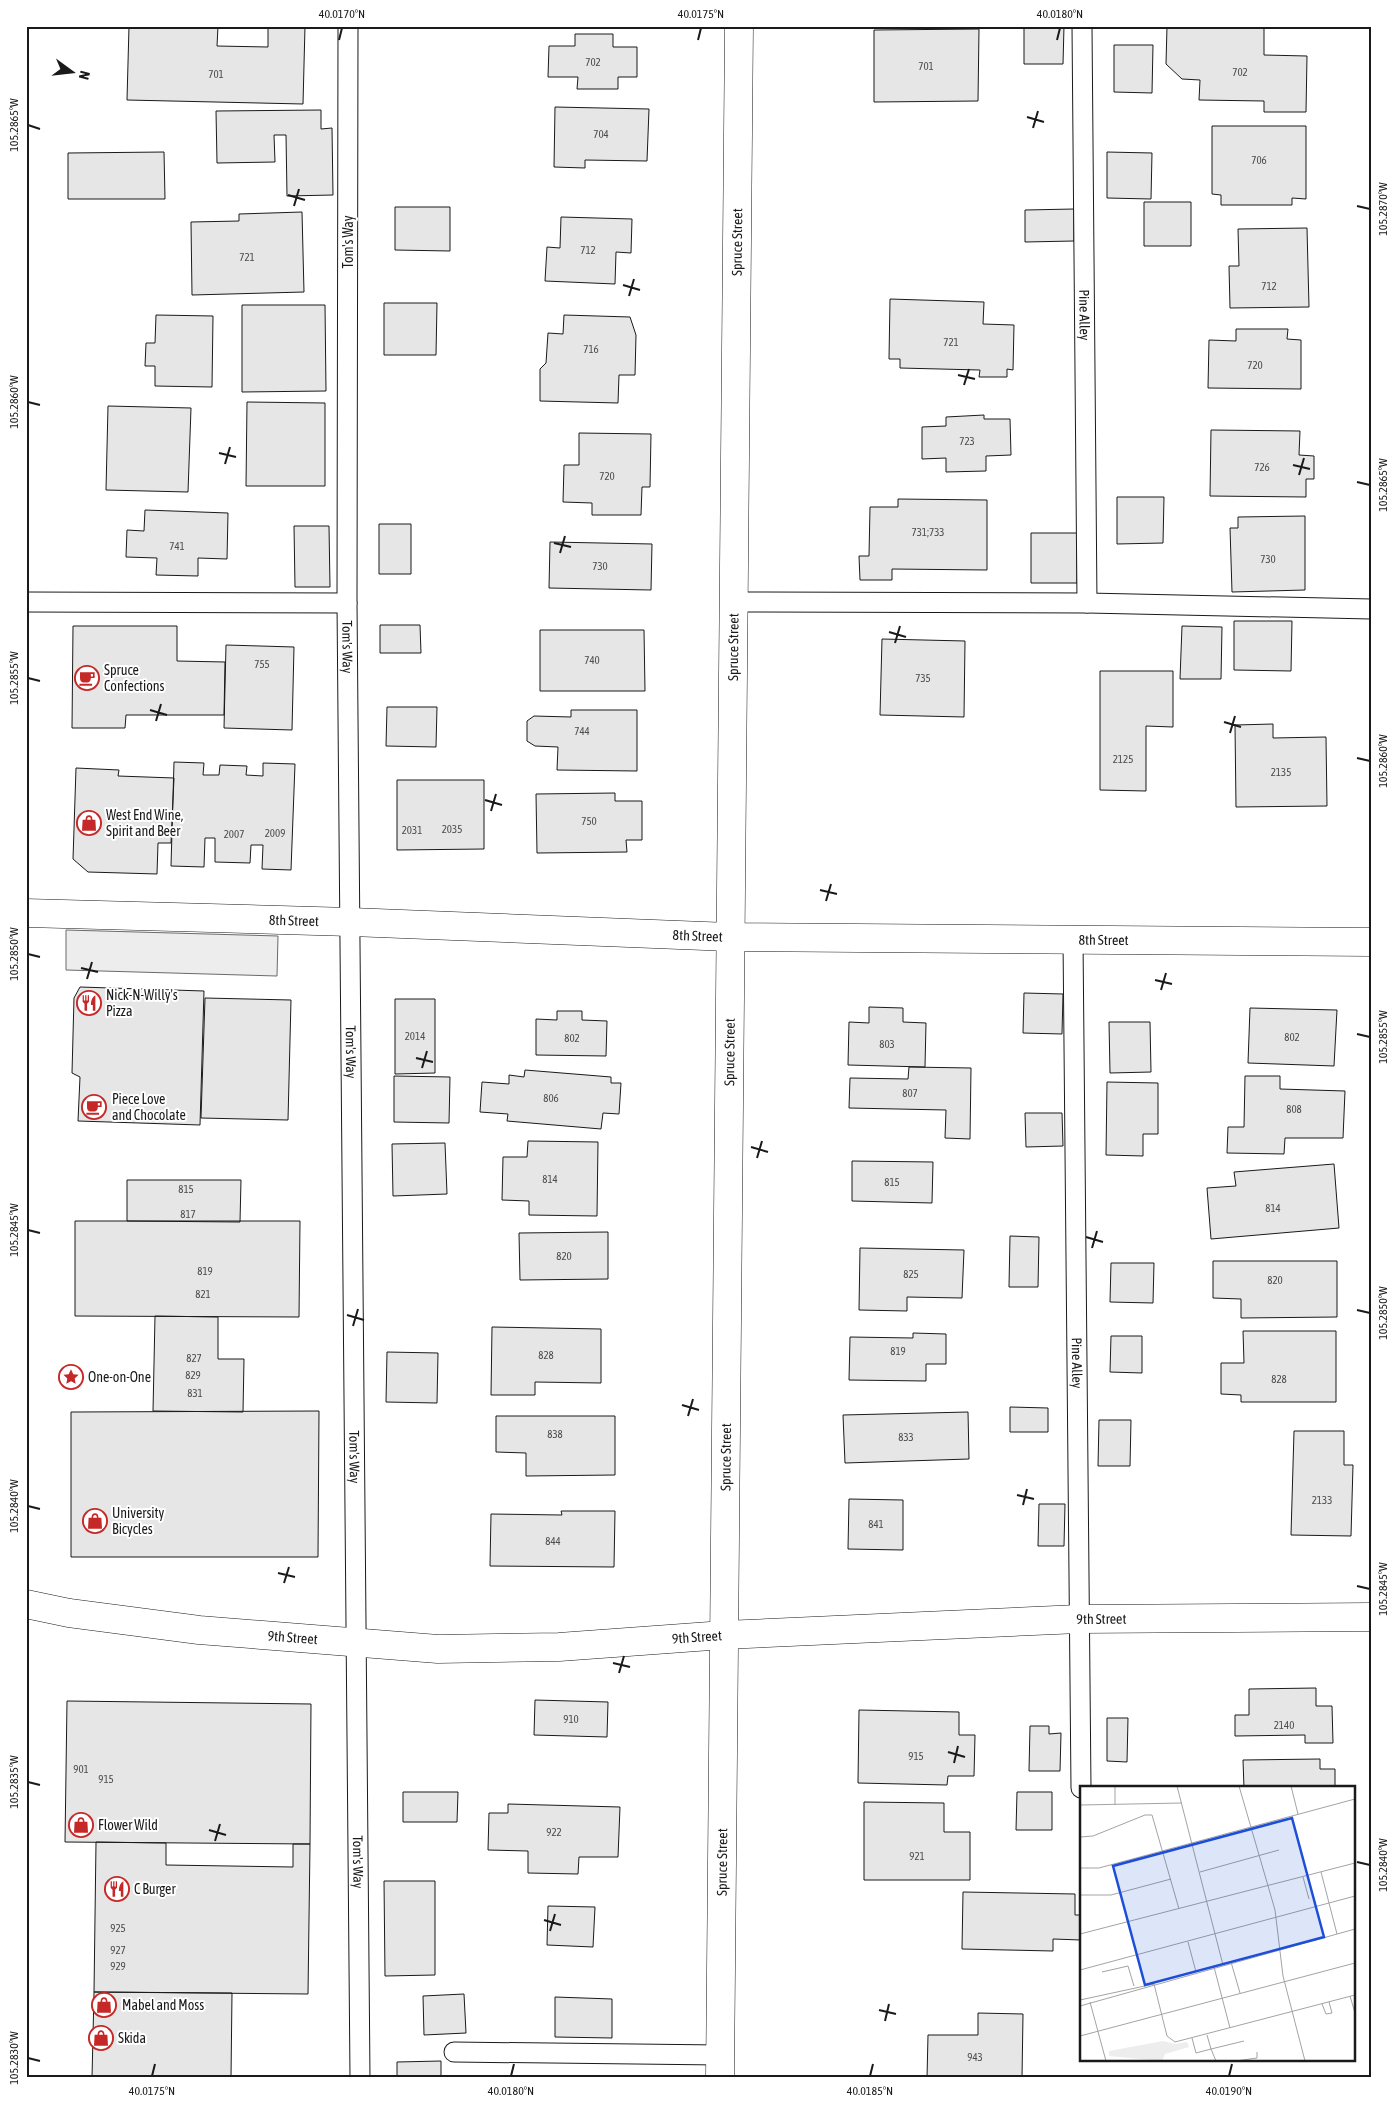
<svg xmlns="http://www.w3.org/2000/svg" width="1397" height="2104" viewBox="0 0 1397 2104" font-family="'Asap Condensed',sans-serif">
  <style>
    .built { fill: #ededed; stroke: #6a6a6a }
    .building { fill: #e6e6e6; stroke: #1a1a1a }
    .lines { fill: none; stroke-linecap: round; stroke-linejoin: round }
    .service-casing { stroke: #1a1a1a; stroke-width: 21 }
    .minor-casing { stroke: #1a1a1a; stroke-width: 29 }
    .tertiary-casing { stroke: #1a1a1a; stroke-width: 29 }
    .service { stroke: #fff; stroke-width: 19 }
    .minor { stroke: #fff; stroke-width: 28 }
    .tertiary { stroke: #fff; stroke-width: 28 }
    .ticks { fill: none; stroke: #1a1a1a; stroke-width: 2 }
    .labels { text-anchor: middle; stroke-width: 4; stroke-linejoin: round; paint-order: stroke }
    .number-label { font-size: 11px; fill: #4d4d4d }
    .street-label { font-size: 14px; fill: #1a1a1a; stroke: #fff }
    .poi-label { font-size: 14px; fill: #1a1a1a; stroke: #fff; text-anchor: start }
    .inset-road { fill: none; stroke: #a3a3a3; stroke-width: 1 }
    .view { fill: #1d4ed8; fill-opacity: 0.15; stroke: #1d4ed8; stroke-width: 2.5 }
    .inset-edge { fill: none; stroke: #1a1a1a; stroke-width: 2.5 }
    .neatline { fill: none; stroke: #1a1a1a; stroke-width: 2 }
    .ticks-label { font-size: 12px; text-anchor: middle; fill: #1a1a1a }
  </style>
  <rect width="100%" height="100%" fill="#fff"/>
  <path class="built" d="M66,930L278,936L277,976L66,970Z"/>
  <path class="building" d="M129,26H218L217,46L268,47V26H305L303,104L127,100Z
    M1024,26H1064L1063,64H1024Z
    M1167,26H1264V55L1307,56L1306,112H1264V101L1199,100L1200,80L1182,79L1166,64Z
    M979,29L978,101L874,102V30Z
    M575,34H613V47H637V77H618V89H577L578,77H548L549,46H575Z
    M1114,45H1153L1152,93L1114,92Z
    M555,107L649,109L647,161L585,160V168L554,167Z
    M321,110V129L332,128L333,195L287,196L286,135H274L275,162L217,163L216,111Z
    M1212,126H1306V199L1292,198V205H1221V195L1212,194Z
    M164,152L165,199H68V153Z
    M1107,152L1152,153L1151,199L1107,198Z
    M1144,202H1191V246H1144Z
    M395,207H450V251L395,250Z
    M1074,209V241L1025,242V210Z
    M302,212L304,292L192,295L191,222L239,221V214Z
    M561,217L632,219L631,253L616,252L615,284L545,281L547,247L560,248Z
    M1307,228L1309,307L1230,308L1229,266H1239L1238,229Z
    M890,299L984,302L983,324L1014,325L1013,370L1007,369V377H979L980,370L900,368V359H889Z
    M384,303H437L436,355H384Z
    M242,305H325L326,391L242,392Z
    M156,315L213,316L212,387L155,386V366H145L146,343H155Z
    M564,315L630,317L636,335L635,375H619L618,403L540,401V369L546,363L548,333L563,334Z
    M1236,329H1288L1287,339L1301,340V389L1208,388L1209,340L1236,341Z
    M247,402L325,403V486H246Z
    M108,406L191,408L188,492L106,490Z
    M984,415V419H1010L1011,455L986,456V471L946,472V458L922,459V427L946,426V417Z
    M1211,430L1300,431L1299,455L1314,456V479H1306V497L1210,496Z
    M579,433L651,434L650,487H642L641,515H592V503L563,502L564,465H579Z
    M1117,497H1164L1163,543L1117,544Z
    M898,499L987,500V570L892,569V580H860L859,556H869L870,507H898Z
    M145,510L228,513L227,559L198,558V576L156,575L157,558L126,557L127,530L144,531Z
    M1305,516V590L1232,592L1230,528H1238V517Z
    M379,524H411V574H379Z
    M294,526H329L330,587H295Z
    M1031,533H1077V583H1031Z
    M550,542L652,544L651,590L549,588Z
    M1234,621H1292L1291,671L1234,670Z
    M380,625H420L421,653H380Z
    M73,626H177V661L225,662L224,715H126L125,728H72Z
    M1182,626L1222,627L1221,679H1180Z
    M540,630H644L645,691H540Z
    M882,639L965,641L964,717L880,715Z
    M226,645L294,647L292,730L224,728Z
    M1100,671H1173V727L1146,726V791L1100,790Z
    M387,707H437L436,747L386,746Z
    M571,710H637V771L557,770L558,747L535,746L527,741V721L534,716L571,717Z
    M1273,724V738L1326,737L1327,806L1236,807L1235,725Z
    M174,762L204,763L203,775H219L220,765L247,766L246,775L263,776V763L295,764L291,870L262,869L263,845H251L250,863L215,862V838H205L204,867L171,866Z
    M76,768L119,770L118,776L174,778L171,843H158L157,874L88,872L73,859Z
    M397,780H484V849L397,850Z
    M615,793V801H642V840H626L627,852L537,853L536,794Z
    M80,987L204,991L200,1125L78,1121L80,1077L72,1073L74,998Z
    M1024,993L1063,994L1062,1034L1023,1033Z
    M205,998L291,1000L288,1120L201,1118Z
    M395,999H435V1073L395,1074Z
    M869,1007L903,1008V1022L926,1023L925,1067L848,1065L849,1022L869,1023Z
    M1250,1008L1337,1010L1334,1066L1248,1063Z
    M557,1011H582V1020L607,1021L606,1056L536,1055V1019L557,1020Z
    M1109,1022H1150L1151,1072L1110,1073Z
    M909,1067L971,1068L970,1139L945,1138L946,1110L849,1108L850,1078L908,1079Z
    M525,1070L611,1077V1083H621L619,1114L603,1113L601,1129L507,1121L508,1114L480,1112L482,1082L509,1084V1075L524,1077Z
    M394,1076L450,1077L449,1123L394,1122Z
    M1245,1076H1280V1089L1345,1091L1343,1138H1285L1284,1154L1227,1153L1228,1127H1244Z
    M1107,1082L1158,1083V1134H1143V1156L1106,1155Z
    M1025,1113H1062L1063,1146L1026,1147Z
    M528,1141L598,1142L597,1216L529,1215V1201L502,1200L503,1157H527Z
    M445,1143L447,1194L393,1196L392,1144Z
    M852,1161L933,1162L932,1203L852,1201Z
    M1334,1164L1339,1228L1211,1239L1207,1188L1236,1186L1234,1172Z
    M127,1180H241L240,1222L127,1221Z
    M75,1221H300L299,1317L75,1316Z
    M608,1232V1279L520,1280L519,1233Z
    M1010,1236L1039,1237L1038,1287H1009Z
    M860,1248L964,1250L962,1298L907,1297V1311L859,1310Z
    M1213,1261H1337V1317L1241,1318V1299L1213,1298Z
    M1111,1263H1154L1153,1303L1110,1302Z
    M155,1316L218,1317V1359H244L243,1412L153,1411Z
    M492,1327L601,1329V1383L535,1382V1395H491Z
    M1243,1331H1336V1402H1241V1395L1221,1394V1363H1244Z
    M913,1333L946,1334V1364H926V1381L849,1380L850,1337L913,1338Z
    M1111,1336H1142V1373L1110,1372Z
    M387,1352L438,1353L437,1403L386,1402Z
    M1010,1407L1048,1408V1432H1010Z
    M319,1411L318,1557H71V1412Z
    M968,1412L969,1459L845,1463L843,1415Z
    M496,1416H615V1475L526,1476V1453L496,1452Z
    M1099,1420H1131L1130,1466H1098Z
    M1294,1431H1344V1465H1353L1351,1536L1291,1535Z
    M849,1499L903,1500V1550L848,1549Z
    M1039,1504H1065L1064,1546H1038Z
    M561,1511H615L614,1567L490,1566L491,1514L562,1515Z
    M1316,1688V1706H1332L1333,1743H1305V1735L1235,1736V1715H1249V1689Z
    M535,1700L608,1702L607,1737L534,1735Z
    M67,1701L311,1704L310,1844L65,1842Z
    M859,1710L959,1712V1735H975L974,1776H948L947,1785L858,1783Z
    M1107,1718H1128L1127,1762L1107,1761Z
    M1030,1726H1049V1734L1061,1733L1060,1771H1029Z
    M1320,1759V1769H1335V1788H1244L1243,1760Z
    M403,1792H458L457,1822H403Z
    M1017,1792H1052V1830H1016Z
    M864,1802L944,1803V1832H970V1880H864Z
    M508,1804L620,1807L618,1857H579L578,1874L528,1873V1851L488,1850L489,1813H508Z
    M96,1842L166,1843V1865L293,1867V1844H310L308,1994L94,1992Z
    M384,1881H435V1975L385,1976Z
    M963,1892L1075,1894V1915H1081V1940L1053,1939V1951L962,1949Z
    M548,1906L595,1907L593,1947L547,1945Z
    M94,1992L232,1993L231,2078H92Z
    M464,1994L466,2033L424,2035L423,1996Z
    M555,1997L612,1999V2038L555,2037Z
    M978,2013L1023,2014L1022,2078H927L928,2035H978Z
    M441,2061V2078H397V2062Z"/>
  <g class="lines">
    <defs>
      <g id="service">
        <path id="s1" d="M348,26L347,603L360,2078"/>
        <path id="s2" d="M1082,26L1087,603"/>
        <path d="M26,602L347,603"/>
        <path d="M734,602L1087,603L1371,609"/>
        <path id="s3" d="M1073,939L1081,1788"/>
        <path d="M454,2052L720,2055"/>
      </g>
      <g id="minor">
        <path id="s4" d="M26,913L351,922L730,937L1371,942"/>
        <path id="s5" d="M720,2078L739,26"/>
      </g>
      <g id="tertiary">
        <path id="s6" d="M26,1604L69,1613L199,1630L438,1649L559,1647L724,1635L1079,1619L1371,1617"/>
      </g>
    </defs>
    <use href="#service" class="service-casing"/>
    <use href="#minor" class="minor-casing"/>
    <use href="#tertiary" class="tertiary-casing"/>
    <use href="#service" class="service"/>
    <use href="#minor" class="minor"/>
    <use href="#tertiary" class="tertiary"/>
  </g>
  <path class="ticks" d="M339,40L342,28M698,40L701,28M1057,40L1060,28M1027,117L1044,122M28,125L40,129M1033,128L1038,111M288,195L305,200M294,206L299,189M1357,206L1370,209M623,285L640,290M629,296L634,279M958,375L975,379M964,385L969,369M28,402L40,405M219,453L236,457M225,464L230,447M1293,465L1310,469M1299,475L1304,458M1357,482L1370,485M554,543L571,547M560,553L565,536M889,632L906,637M895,643L900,626M28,678L40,681M150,710L167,715M156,721L161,704M1224,722L1241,727M1230,733L1235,716M1357,758L1370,761M485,800L502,805M491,811L496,794M820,890L837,894M826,901L831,884M28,954L40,957M81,968L98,972M87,979L92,962M1155,980L1172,984M1161,990L1166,973M1357,1034L1370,1037M416,1058L433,1062M422,1068L427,1051M751,1147L768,1152M757,1158L762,1141M28,1230L40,1233M1086,1237L1103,1242M1092,1248L1097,1231M1357,1310L1370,1313M347,1315L364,1320M353,1326L358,1309M682,1405L699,1410M688,1416L693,1399M1017,1495L1034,1499M1023,1505L1027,1489M28,1506L40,1509M278,1573L295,1577M284,1583L289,1567M1357,1586L1370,1589M613,1663L630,1667M619,1673L624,1656M948,1752L965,1757M954,1763L958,1746M28,1782L40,1785M209,1830L226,1835M215,1841L220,1824M1357,1862L1370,1865M544,1920L561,1925M550,1931L555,1914M879,2010L896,2014M885,2021L889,2004M28,2058L40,2061M152,2076L155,2064M511,2076L514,2064M870,2076L873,2064M1229,2076L1232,2064"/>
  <defs>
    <symbol id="cafe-ring" viewBox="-11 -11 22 22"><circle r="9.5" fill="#fff" stroke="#c62828" stroke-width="1.5"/><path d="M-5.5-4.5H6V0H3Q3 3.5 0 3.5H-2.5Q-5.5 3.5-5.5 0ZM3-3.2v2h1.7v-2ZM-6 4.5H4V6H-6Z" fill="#c62828"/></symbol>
    <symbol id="shop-ring" viewBox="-11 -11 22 22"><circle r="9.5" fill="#fff" stroke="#c62828" stroke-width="1.5"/><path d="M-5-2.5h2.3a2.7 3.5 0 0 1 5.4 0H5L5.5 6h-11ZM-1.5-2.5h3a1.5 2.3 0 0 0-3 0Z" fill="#c62828"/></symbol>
    <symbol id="restaurant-ring" viewBox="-11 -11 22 22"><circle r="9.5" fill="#fff" stroke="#c62828" stroke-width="1.5"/><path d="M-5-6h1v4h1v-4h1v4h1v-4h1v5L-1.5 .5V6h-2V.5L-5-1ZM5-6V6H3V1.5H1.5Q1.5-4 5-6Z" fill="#c62828"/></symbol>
    <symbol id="sight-ring" viewBox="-11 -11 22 22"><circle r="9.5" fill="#fff" stroke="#c62828" stroke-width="1.5"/><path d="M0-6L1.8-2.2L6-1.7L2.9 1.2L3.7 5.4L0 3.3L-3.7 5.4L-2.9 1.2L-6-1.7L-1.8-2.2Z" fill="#c62828"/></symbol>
  </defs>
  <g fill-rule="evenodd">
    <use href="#cafe-ring" x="73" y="664" width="28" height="28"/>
    <use href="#shop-ring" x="75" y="809" width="28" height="28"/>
    <use href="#restaurant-ring" x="75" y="989" width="28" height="28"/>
    <use href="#cafe-ring" x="80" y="1093" width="28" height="28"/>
    <use href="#sight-ring" x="57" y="1363" width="28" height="28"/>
    <use href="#shop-ring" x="81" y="1507" width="28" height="28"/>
    <use href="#shop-ring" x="67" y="1811" width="28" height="28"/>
    <use href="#restaurant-ring" x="103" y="1875" width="28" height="28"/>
    <use href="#shop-ring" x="90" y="1991" width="28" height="28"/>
    <use href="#shop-ring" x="87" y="2024" width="28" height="28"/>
  </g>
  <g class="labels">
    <g class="number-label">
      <text x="593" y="66">702</text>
      <text x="926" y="70">701</text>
      <text x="1240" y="76">702</text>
      <text x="216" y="78">701</text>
      <text x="601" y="138">704</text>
      <text x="1259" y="164">706</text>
      <text x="588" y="254">712</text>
      <text x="247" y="261">721</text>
      <text x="1269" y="290">712</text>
      <text x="951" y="346">721</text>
      <text x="591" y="353">716</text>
      <text x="1255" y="369">720</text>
      <text x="967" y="445">723</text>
      <text x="1262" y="471">726</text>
      <text x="607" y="480">720</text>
      <text x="928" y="536">731;733</text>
      <text x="177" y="550">741</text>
      <text x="1268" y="563">730</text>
      <text x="600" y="570">730</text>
      <text x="592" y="664">740</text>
      <text x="262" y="668">755</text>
      <text x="923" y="682">735</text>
      <text x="582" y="735">744</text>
      <text x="1123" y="763">2125</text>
      <text x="1281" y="776">2135</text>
      <text x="589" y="825">750</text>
      <text x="452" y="833">2035</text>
      <text x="412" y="834">2031</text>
      <text x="275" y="837">2009</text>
      <text x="234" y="838">2007</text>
      <text x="415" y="1040">2014</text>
      <text x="1292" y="1041">802</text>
      <text x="572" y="1042">802</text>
      <text x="887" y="1048">803</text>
      <text x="910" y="1097">807</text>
      <text x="551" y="1102">806</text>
      <text x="1294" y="1113">808</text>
      <text x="550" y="1183">814</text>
      <text x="892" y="1186">815</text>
      <text x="186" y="1193">815</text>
      <text x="1273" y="1212">814</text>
      <text x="188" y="1218">817</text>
      <text x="564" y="1260">820</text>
      <text x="205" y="1275">819</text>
      <text x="911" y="1278">825</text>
      <text x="1275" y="1284">820</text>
      <text x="203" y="1298">821</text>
      <text x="898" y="1355">819</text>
      <text x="546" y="1359">828</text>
      <text x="194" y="1362">827</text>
      <text x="193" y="1379">829</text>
      <text x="1279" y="1383">828</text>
      <text x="195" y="1397">831</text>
      <text x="555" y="1438">838</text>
      <text x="906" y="1441">833</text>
      <text x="1322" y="1504">2133</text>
      <text x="876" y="1528">841</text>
      <text x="553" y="1545">844</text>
      <text x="571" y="1723">910</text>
      <text x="1284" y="1729">2140</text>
      <text x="916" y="1760">915</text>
      <text x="81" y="1773">901</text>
      <text x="106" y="1783">915</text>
      <text x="554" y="1836">922</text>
      <text x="917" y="1860">921</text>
      <text x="118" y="1932">925</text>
      <text x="118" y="1954">927</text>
      <text x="118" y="1970">929</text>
      <text x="975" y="2061">943</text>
    </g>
    <g class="street-label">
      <text transform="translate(348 242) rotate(-90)" y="5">Tom's Way</text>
      <text dy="5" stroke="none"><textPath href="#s5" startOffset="1836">Spruce Street</textPath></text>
      <text dy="5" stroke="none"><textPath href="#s2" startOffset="289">Pine Alley</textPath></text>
      <text dy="5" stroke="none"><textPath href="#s1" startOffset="621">Tom's Way</textPath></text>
      <text dy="5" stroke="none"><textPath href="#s5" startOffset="1431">Spruce Street</textPath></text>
      <text dy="5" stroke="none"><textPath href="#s4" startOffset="268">8th Street</textPath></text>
      <text dy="5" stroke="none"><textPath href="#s4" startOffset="672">8th Street</textPath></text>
      <text dy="5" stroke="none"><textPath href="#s4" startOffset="1078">8th Street</textPath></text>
      <text dy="5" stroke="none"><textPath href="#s1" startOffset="1026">Tom's Way</textPath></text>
      <text dy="5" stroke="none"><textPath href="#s5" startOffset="1026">Spruce Street</textPath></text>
      <text dy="5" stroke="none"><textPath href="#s3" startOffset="424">Pine Alley</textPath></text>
      <text dy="5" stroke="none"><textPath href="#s1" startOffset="1431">Tom's Way</textPath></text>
      <text dy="5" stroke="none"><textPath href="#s5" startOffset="621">Spruce Street</textPath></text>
      <text dy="5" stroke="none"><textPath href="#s6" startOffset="1079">9th Street</textPath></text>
      <text dy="5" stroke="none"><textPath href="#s6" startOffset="674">9th Street</textPath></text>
      <text dy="5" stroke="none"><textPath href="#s6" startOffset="269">9th Street</textPath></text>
      <text dy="5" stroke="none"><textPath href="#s1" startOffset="1836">Tom's Way</textPath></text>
      <text dy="5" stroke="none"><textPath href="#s5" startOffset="216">Spruce Street</textPath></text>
    </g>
    <g class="poi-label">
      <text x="104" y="675">Spruce<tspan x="104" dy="16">Confections</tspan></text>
      <text x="106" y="820">West End Wine,<tspan x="106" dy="16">Spirit and Beer</tspan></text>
      <text x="106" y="1000">Nick-N-Willy's<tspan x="106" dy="16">Pizza</tspan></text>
      <text x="112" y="1104">Piece Love<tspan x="112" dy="16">and Chocolate</tspan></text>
      <text x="88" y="1382">One-on-One</text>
      <text x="112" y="1518">University<tspan x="112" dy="16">Bicycles</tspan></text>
      <text x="98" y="1830">Flower Wild</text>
      <text x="134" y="1894">C Burger</text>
      <text x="122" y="2010">Mabel and Moss</text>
      <text x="118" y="2043">Skida</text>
    </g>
  </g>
  <g transform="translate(1080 1786)">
    <rect width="275" height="275" fill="#fff"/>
    <path d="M83,255L95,258L107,256L109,261L85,268L82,275L29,270V265Z" fill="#ededed"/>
    <path class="inset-road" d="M35,0V19M97,0L143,179M159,0L195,124L203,190L225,275M211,0L218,28M0,19L102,17M0,51L13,50L65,29H72L99,123M0,82H19L275,13M120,86L199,64M241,86L257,148M223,91L229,113M0,109H31L91,93M0,148L275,77M108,156L116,186M151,176L160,207M134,181L150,242M0,184L275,110M22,186L48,180L54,200M74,198L87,250L95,256L275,209M270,210L275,227M0,214L74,198M10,216L26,275M242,218L246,228L252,227L249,216M0,220L275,143M0,250L275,177M112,252L116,267L131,263L127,249M136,275L131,263L164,255M156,275L177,272V266"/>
    <path class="view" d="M212,32L244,151L65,199L33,80Z"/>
    <rect width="275" height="275" class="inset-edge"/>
  </g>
  <rect width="1397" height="2104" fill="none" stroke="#ffffff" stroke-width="55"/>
  <g transform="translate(72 72) rotate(105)" stroke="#ffffff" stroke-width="4" paint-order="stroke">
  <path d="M0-4L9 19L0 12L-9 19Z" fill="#1a1a1a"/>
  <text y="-8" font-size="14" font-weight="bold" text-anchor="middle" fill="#1a1a1a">N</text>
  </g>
  <rect x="28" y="28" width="1342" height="2048" class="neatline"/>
  <g class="ticks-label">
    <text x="342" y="18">40.0170°N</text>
    <text x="701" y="18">40.0175°N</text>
    <text x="1060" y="18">40.0180°N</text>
    <text transform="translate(14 125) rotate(-90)" y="4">105.2865°W</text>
    <text transform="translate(1383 209) rotate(-90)" y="4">105.2870°W</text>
    <text transform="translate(14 402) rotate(-90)" y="4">105.2860°W</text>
    <text transform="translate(1383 485) rotate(-90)" y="4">105.2865°W</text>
    <text transform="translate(14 678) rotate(-90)" y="4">105.2855°W</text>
    <text transform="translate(1383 761) rotate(-90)" y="4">105.2860°W</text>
    <text transform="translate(14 954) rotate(-90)" y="4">105.2850°W</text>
    <text transform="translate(1383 1037) rotate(-90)" y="4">105.2855°W</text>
    <text transform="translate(14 1230) rotate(-90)" y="4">105.2845°W</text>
    <text transform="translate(1383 1313) rotate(-90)" y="4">105.2850°W</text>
    <text transform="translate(14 1506) rotate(-90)" y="4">105.2840°W</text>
    <text transform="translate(1383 1589) rotate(-90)" y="4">105.2845°W</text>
    <text transform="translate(14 1782) rotate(-90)" y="4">105.2835°W</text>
    <text transform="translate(1383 1865) rotate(-90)" y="4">105.2840°W</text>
    <text transform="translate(14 2058) rotate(-90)" y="4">105.2830°W</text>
    <text x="152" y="2095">40.0175°N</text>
    <text x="511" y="2095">40.0180°N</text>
    <text x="870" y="2095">40.0185°N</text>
    <text x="1229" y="2095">40.0190°N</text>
  </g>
</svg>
